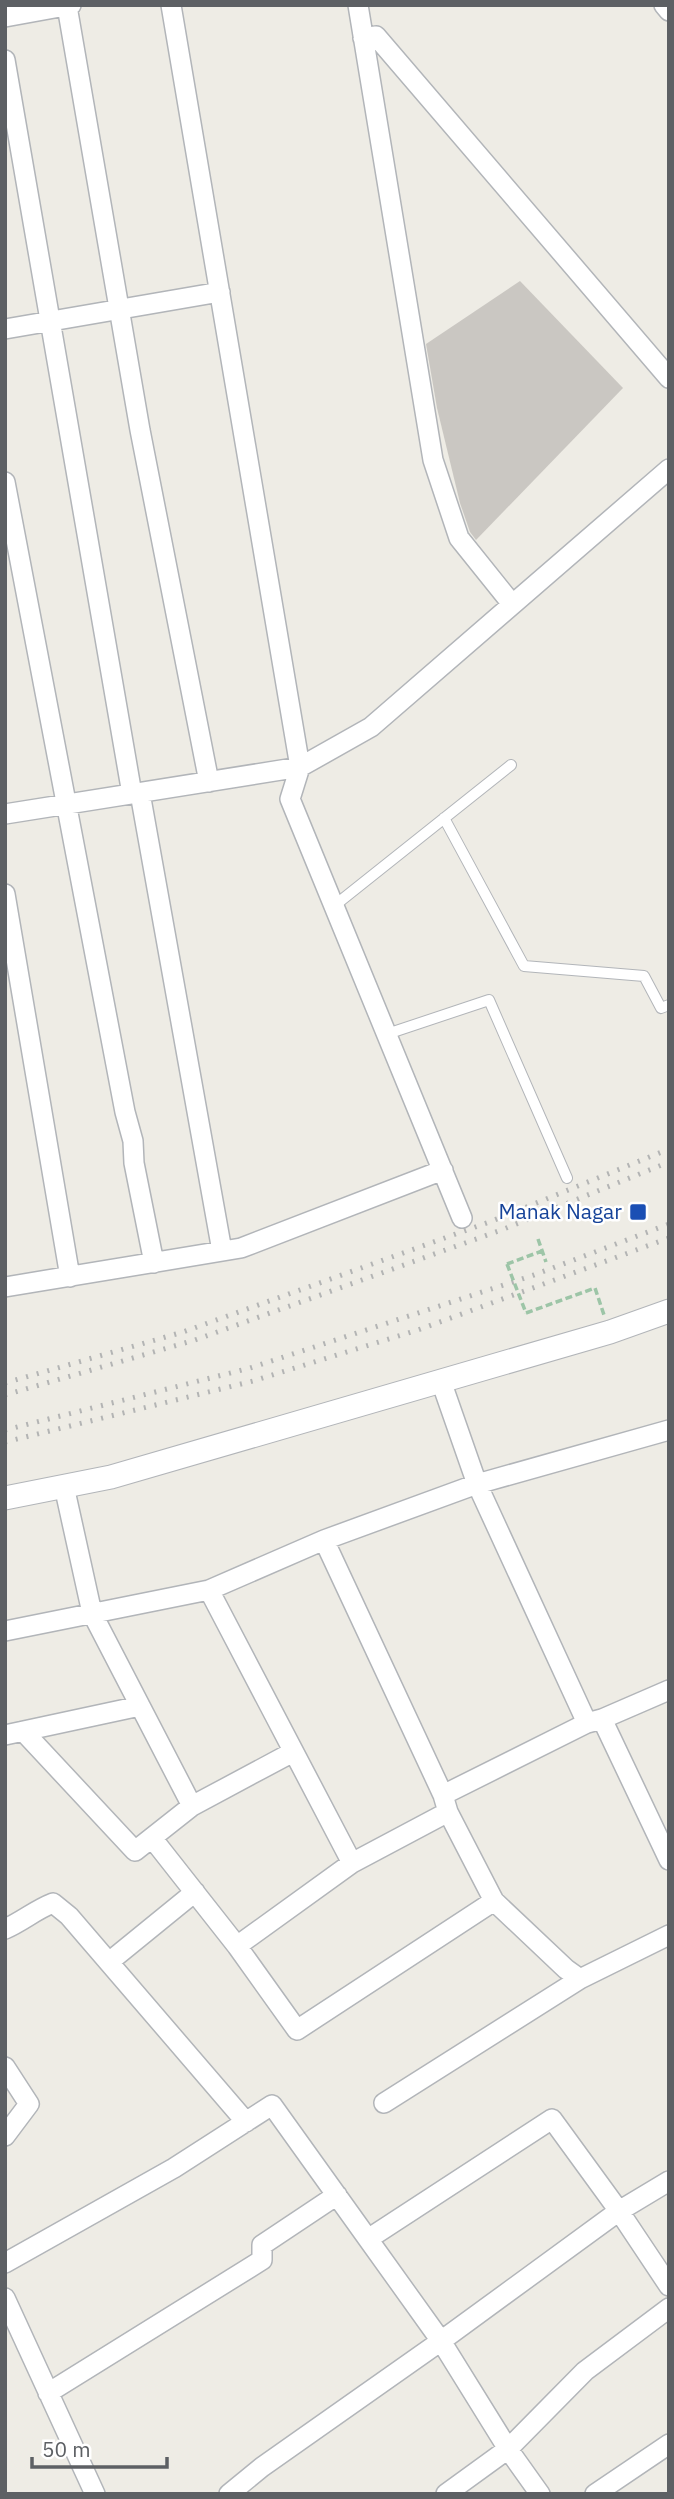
<svg xmlns="http://www.w3.org/2000/svg" width="674" height="2499" viewBox="0 0 674 2499" font-family="'IBM Plex Sans',sans-serif">
  <style>
    .building { fill: #cac7c2 }
    .lines { fill: none; stroke-linecap: round; stroke-linejoin: round }
    .service-casing { stroke: #b2b5b9; stroke-width: 12 }
    .minor-casing { stroke: #b2b5b9; stroke-width: 22 }
    .tertiary-casing { stroke: #b2b5b9; stroke-width: 25 }
    .path { stroke: #9dc5a7; stroke-width: 3.5; stroke-dasharray: 7 3.5; stroke-linecap: butt }
    .service { stroke: #fff; stroke-width: 10 }
    .minor { stroke: #fff; stroke-width: 19 }
    .tertiary { stroke: #fff; stroke-width: 23 }
    .rail { stroke: #b3b4b4; stroke-width: 5; stroke-dasharray: 2 9; stroke-linecap: butt }
    .path-bridge { stroke: #9dc5a7; stroke-width: 3.5; stroke-dasharray: 7 3.5; stroke-linecap: butt }
    .transit-dot { fill: #1a4fb4; stroke: #fff; stroke-width: 2.5 }
    .labels { text-anchor: middle; stroke-width: 5; stroke-linejoin: round; paint-order: stroke }
    .transit-label { font-size: 21px; fill: #164399; stroke: #fff; text-anchor: end }
  </style>
  <rect width="100%" height="100%" fill="#eeece5"/>
  <path class="building" d="M520,281L623,388L476,540L470,532L460,503L437,408L426,344Z"/>
  <g class="lines">
    <defs>
      <path id="service" d="M444,818L524,966L644,976L661,1008L669,1005
        M334,906L511,765
        M387,1034L489,1000L567,1178"/>
      <path id="minor" d="M171,5L300,767L290,799L462,1218
        M358,5L433,460L459,538L512,604
        M664,5L669,11
        M67,6L140,430L209,782
        M5,17L71,5
        M363,38L376,36L669,378
        M5,60L132,794
        M5,329L220,292
        M5,482L125,1112L133,1141L134,1163L154,1263
        M140,793L222,1251
        M5,814L300,767L371,727L669,469
        M5,894L70,1277
        M5,1287L241,1248L443,1170
        M441,1381L477,1484L587,1723L602,1719L669,1690
        M669,1430L477,1484L324,1540L443,1795L448,1812L494,1901L566,1969L580,1979L669,1935
        M64,1486L92,1613L192,1806L293,1752
        M324,1540L209,1590L352,1863L448,1812
        M5,1631L209,1590
        M602,1719L669,1860
        M23,1731L135,1851L192,1806
        M5,1735L140,1706
        M443,1795L587,1723
        M152,1838L237,1946L352,1863
        M5,1929C23,1921 35,1910 53,1903L69,1916L246,2122
        M237,1946L297,2030L494,1901
        M109,1962L195,1892
        M5,2067L29,2104L5,2136
        M384,2103L580,1979
        M669,2181L619,2211L669,2286
        M5,2263L174,2168L272,2105C328,2184 385,2262 441,2341L619,2211L552,2119L368,2239
        M5,2298L95,2494
        M48,2393L262,2260V2245L337,2195
        M229,2494L262,2467L441,2341L508,2449L540,2494
        M446,2494L508,2449L585,2371L669,2308
        M595,2494L669,2444"/>
      <path id="tertiary" d="M5,1498L111,1477L610,1332L669,1311"/>
    </defs>
    <use href="#service" class="service-casing"/>
    <use href="#minor" class="minor-casing"/>
    <use href="#tertiary" class="tertiary-casing"/>
    <path class="path" d="M538,1239L546,1262
      M507,1264L542,1251
      M526,1313L595,1288L604,1315"/>
    <use href="#service" class="service"/>
    <use href="#minor" class="minor"/>
    <use href="#tertiary" class="tertiary"/>
    <path class="rail" d="M5,1383L183,1332L492,1221L669,1149
      M5,1395L195,1340L504,1229L669,1162
      M5,1430L250,1368L534,1275L669,1224
      M5,1442L253,1381L418,1330L669,1238"/>
    <path class="path-bridge" d="M507,1264L526,1313"/>
  </g>
  <rect class="transit-dot" x="629" y="1203" width="18" height="18" rx="3.5"/>
  <g class="labels">
    <g class="transit-label">
      <text x="622" y="1219">Manak Nagar</text>
    </g>
  </g>
  <rect width="674" height="2499" fill="none" stroke="#5d6064" stroke-width="14"/>
  <path d="M32 2457v10h135v-10" fill="none" stroke="#5d6064" stroke-width="3.5"/>
  <text x="42" y="2457" font-size="21" fill="#5d6064" stroke="#ffffff" stroke-width="5" paint-order="stroke">50 m</text>
</svg>
